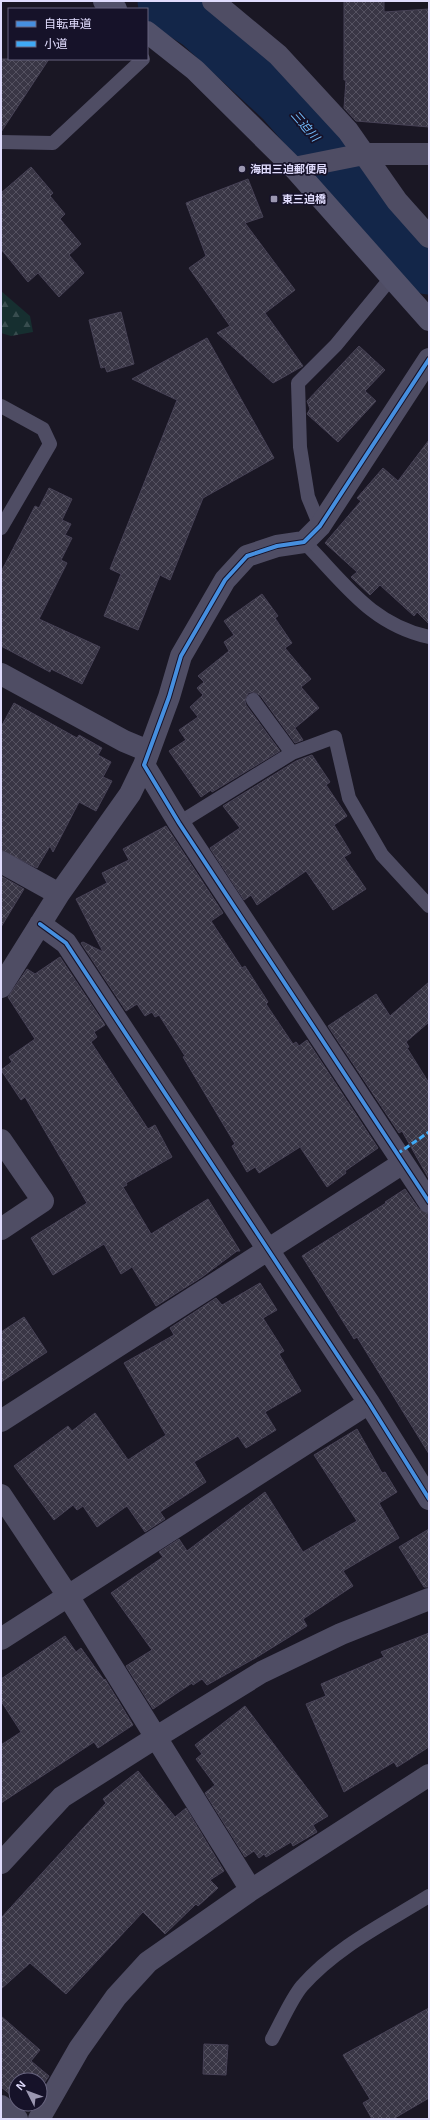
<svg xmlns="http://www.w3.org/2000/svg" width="430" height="2120" viewBox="0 0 430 2120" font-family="Arial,'Noto Sans JP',sans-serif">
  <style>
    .forest { fill: url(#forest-firs) }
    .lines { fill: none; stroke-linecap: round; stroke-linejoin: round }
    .river { stroke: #132649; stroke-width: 55 }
    .building { fill: url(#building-cross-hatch); stroke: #474256 }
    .lane { stroke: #4f4d64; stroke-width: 14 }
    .street { stroke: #4f4d64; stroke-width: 22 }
    .secondary { stroke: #52516a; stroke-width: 22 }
    .quiet { stroke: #3fa9f5; stroke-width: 3; stroke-dasharray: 6 3; stroke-linecap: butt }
    .cycleway-casing { stroke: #161229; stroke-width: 6 }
    .cycleway { stroke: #468fdf; stroke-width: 4 }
    .poi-dot { fill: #9b97b1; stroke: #161229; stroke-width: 1.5 }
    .labels { text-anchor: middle; stroke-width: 3.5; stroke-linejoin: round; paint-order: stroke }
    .poi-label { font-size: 11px; font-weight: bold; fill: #e0dcfd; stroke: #161229; text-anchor: start }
    .water-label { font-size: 12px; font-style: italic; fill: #70b8f7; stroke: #161229 }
  </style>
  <defs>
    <pattern id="forest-firs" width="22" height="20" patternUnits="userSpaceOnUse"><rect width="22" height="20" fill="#162f30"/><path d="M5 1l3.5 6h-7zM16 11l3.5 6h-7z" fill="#384d4f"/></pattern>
    <pattern id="building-cross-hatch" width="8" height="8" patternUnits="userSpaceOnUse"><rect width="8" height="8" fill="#393645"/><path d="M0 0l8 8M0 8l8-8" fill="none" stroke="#555261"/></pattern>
  </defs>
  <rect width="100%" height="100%" fill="#1a1724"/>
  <path class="forest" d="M1,291L30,316L33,332L11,336L1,333Z"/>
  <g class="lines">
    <path class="river" d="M165,1L200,23L282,99L429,267"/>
  </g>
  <path class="building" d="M344,1H384V12L429,9V127L356,121L344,108L346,80H344Z
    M1,59H49L1,132Z
    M31,167L53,193L50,196L65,214L60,219L81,244L69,255L84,273L59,297L38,273L28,282L1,249V193Z
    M248,179L263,217L245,223L295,290L265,313L303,366L273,383L217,333L230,326L189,268L206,256L186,203Z
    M121,312L134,364L107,372L105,367L101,368L89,320Z
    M207,338L274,458L203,498L170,580L160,575L138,630L104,616L121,574L110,569L177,400L132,379Z
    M359,346L385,370L365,391L376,401L338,442L307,414L310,409L307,401Z
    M429,440V624L417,612L414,616L380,585L370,595L351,577L357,572L325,543L361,501L357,498L383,468L398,481Z
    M49,488L72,499L62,520L71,524L65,535L72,538L61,560L67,563L39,619L100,647L82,684L51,669L50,672L1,646V572L35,506L39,508Z
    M262,594L278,616L275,618L292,643L285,648L311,679L301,687L319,708L295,728L303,740L295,743L260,695L252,692L248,693L245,701L246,705L280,751L212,792L211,790L201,797L169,751L186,740L179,730L198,717L190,707L203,695L197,688L204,682L198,676L229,651L224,642L234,635L224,621Z
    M14,703L77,738L79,735L102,748L98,755L111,762L103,777L112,781L96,811L79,802L53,852L50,846L37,868L1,850V727Z
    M312,755L330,782L326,785L347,816L334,825L351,853L344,857L366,889L333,910L306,871L257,905L251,895L244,900L210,848L240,828L223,806L296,761Z
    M166,826L223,913L211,921L242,968L245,966L268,1002L266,1004L293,1044L296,1042L299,1046L307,1040L378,1148L345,1171L346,1173L327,1187L300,1147L259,1173L255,1167L247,1172L232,1146L235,1144L183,1057L185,1056L159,1015L155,1017L152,1012L145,1016L137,1004L126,1011L81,943L83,942L103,952L76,899L107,883L102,873L129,860L123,849Z
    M1,876L24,889L1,927Z
    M60,957L105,1025L94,1032L97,1037L91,1042L148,1129L155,1125L172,1157L126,1183L127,1185L123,1187L151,1234L208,1199L240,1251H237L202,1277L156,1306L132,1267L121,1274L104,1244L53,1275L31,1238L87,1203L25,1097L21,1100L1,1070L12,1062L9,1057L35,1039L8,997L27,969L35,974Z
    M429,982V1022L406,1042L409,1047L407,1048L429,1083V1179L402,1131L399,1133L328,1026L376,994L390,1016Z
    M405,1189L419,1209L429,1214V1454L357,1337L354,1339L302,1256L386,1203L385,1202Z
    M260,1283L277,1310L263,1318L284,1351L279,1354L301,1391L265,1412L276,1430L246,1448L238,1436L194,1462L206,1482L160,1512L165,1519L145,1532L127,1506L97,1527L83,1506L77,1510L73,1505L54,1520L14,1466L68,1426L72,1431L95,1413L128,1460L166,1435L124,1363L174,1335L170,1328L216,1298L222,1305Z
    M24,1317L47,1352L1,1382V1332Z
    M357,1429L382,1473L385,1472L397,1492L379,1503L399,1538L343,1571L353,1586L303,1619L307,1626L257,1657L207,1685L202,1679L193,1685L192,1683L153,1709L126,1666L152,1650L111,1593L163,1557L159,1552L179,1539L187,1551L265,1492L303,1552L357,1521L314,1455Z
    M429,1529V1587H424L399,1547Z
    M429,1633V1747L397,1767L394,1762L344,1792L306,1704L326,1696L321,1684L384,1657L381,1652Z
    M65,1636L76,1652L81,1648L104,1680L105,1679L133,1725L98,1748L94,1742L1,1803V1745L21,1732L1,1701V1679Z
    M245,1706L328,1816L313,1825L317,1832L293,1846L291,1842L266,1857L264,1854L259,1858L254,1851L245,1857L205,1793L215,1785L196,1759L202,1754L195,1745Z
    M138,1771L175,1817L186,1808L224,1871L210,1880L218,1888L198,1906L196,1904L165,1934L143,1912L66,1994L30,1963L1,1989V1918L106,1803L103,1799Z
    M429,2008V2098L393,2119H372L363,2103L370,2099L343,2055Z
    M1,2016L40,2050L31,2061L49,2076L40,2089V2080H16V2099L1,2087Z
    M204,2044L228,2045L226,2075L203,2074Z"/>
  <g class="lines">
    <path class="lane" d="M1,142L53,143L143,59
      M1,406L43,429L50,444L1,528
      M320,526L308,497L300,447L298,383L336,345L391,278
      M304,542C344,582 370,624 429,637
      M253,700L292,753
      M179,823L292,753L335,737L349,798L382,855L429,906
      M272,2039C281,2023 291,1999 302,1986C337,1946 386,1923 429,1896"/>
    <path class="street" d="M213,1L278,55L348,131L397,201L429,237
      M294,168L364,154H429
      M429,359L320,526L304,542L277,546L247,556L225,580L181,656L169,697L144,765L179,823L429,1202
      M1,674L124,741L148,751
      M1,862L59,894
      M40,924L66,943L369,1403L429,1499
      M1,987L59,894L130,794L144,765
      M1,1140L43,1201L1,1229
      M1,1421L403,1163
      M1,1495L68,1596L251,1890
      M1,1639L369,1403
      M1,1863L62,1797L155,1738L262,1672L341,1634L429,1599
      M1,2106L17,2119
      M39,2119L79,2049L116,1997L148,1962L251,1890L429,1775"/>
    <path class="secondary" d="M104,1L116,9
      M147,32L195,70L294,168L429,320"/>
    <path class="quiet" d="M397,1154L429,1132"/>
    <defs>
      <path id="cycleway" d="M429,359L320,526L304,542L277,546L247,556L225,580L181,656L169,697L144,765L179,823L429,1202
        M40,924L66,943L369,1403L429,1499"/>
    </defs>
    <use href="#cycleway" class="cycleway-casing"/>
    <use href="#cycleway" class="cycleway"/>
  </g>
  <g class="poi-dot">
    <circle cx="242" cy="169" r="4"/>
    <rect x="270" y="195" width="8" height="8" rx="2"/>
  </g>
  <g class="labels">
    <g class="poi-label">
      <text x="250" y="173">海田三迫郵便局</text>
      <text x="282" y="203">東三迫橋</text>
    </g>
    <g class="water-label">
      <text transform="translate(305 126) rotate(49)" y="4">三迫川</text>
    </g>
  </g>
  <rect width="430" height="2120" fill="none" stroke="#e0dcfd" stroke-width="4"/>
  <rect x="8" y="8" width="140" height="52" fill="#161229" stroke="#67637e"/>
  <rect x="16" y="21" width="20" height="6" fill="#468fdf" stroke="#67637e"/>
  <text x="44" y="28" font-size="12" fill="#e0dcfd">自転車道</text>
  <rect x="16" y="41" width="20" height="6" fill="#3fa9f5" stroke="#67637e"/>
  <text x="44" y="48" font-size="12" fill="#e0dcfd">小道</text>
  <g transform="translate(28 2092) rotate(312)"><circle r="19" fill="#161229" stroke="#67637e"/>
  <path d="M0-3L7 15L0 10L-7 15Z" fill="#9b97b1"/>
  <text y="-6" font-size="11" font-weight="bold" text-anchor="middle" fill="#e0dcfd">N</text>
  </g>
</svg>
